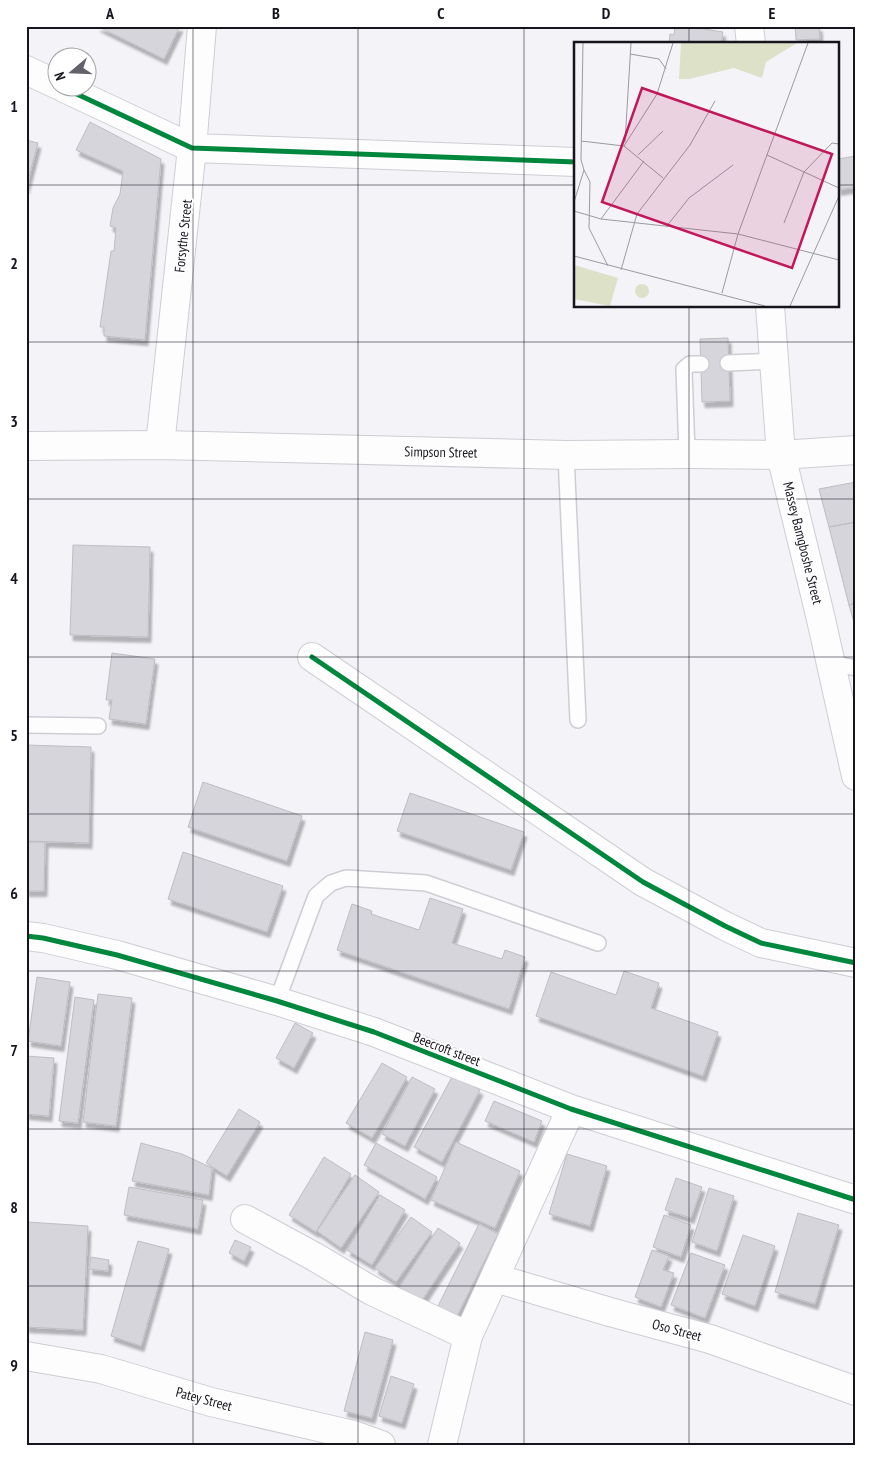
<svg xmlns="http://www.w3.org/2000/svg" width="882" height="1471" viewBox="0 0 882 1471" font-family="'PT Sans Narrow',sans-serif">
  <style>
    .building { fill: #d6d5dc; stroke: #bebdc4; filter: url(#shadow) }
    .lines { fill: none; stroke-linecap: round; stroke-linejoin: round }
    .service-casing { stroke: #cecdd4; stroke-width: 18 }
    .minor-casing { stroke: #cecdd4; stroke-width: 30 }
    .secondary-casing { stroke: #cecdd4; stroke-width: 30 }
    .primary-casing { stroke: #cecdd4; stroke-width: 30 }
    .service { stroke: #fdfdfe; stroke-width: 15 }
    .minor { stroke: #fdfdfe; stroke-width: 28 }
    .secondary { stroke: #fdfdfe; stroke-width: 28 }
    .primary { stroke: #fdfdfe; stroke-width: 28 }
    .cycleway-casing { stroke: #fff; stroke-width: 8 }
    .cycleway { stroke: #00873e; stroke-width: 5 }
    .grid { fill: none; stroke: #16141d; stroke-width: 1; stroke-opacity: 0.55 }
    .labels { text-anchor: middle; stroke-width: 4; stroke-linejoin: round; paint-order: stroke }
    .street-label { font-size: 14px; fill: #16141d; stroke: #fff }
    .inset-road { fill: none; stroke: #9b9aa0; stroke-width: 1 }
    .view { fill: #c2185b; fill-opacity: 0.15; stroke: #c2185b; stroke-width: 2.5 }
    .inset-edge { fill: none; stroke: #16141d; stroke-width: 2.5 }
    .neatline { fill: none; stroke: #16141d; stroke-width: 2 }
    .grid-label { font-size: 16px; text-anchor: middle; font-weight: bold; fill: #16141d }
  </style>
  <defs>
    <filter id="shadow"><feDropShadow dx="3" dy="5.5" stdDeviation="1" flood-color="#0004"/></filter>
  </defs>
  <rect width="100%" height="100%" fill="#f3f3f8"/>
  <path class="building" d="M97,26H180L164,59Z
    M675,26H687L723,32L721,44H669L670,34L674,35Z
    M795,26H819L820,39L796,40Z
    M90,122L161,159L145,340L104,336V327H100L111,251H114L116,228L110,226L113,208L120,194L123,171L76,150Z
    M26,140L38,143L26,188Z
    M856,156V187L838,190V159Z
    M728,338L730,401L702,402L700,339Z
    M856,482V522L829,527L819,489Z
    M856,522V603L849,605L829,527Z
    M73,545L150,547L148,637L70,635Z
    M856,603V629L849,605Z
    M112,653L155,659L146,724L109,719L112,700H106Z
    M26,745L91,747L89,843L26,841Z
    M203,782L302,816L287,861L188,827Z
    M410,793L524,832L511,870L397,831Z
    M26,842H45L44,891H26Z
    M183,852L283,886L267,932L168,899Z
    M430,898L463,909L452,943L502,959L505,950L525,957L509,1009L337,950L352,904L372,911L371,914L419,930Z
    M624,971L659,983L651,1008L718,1032L703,1076L536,1016L551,972L616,995Z
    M37,977L70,982L61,1046L28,1041Z
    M98,994L132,998L116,1126L83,1122Z
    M75,997L94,1000L78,1123L59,1121Z
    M295,1023L313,1033L294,1068L276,1058Z
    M26,1056L54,1058L49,1116L26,1114Z
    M382,1063L407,1077L372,1138L346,1123Z
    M453,1075L480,1090L442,1162L414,1147Z
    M412,1077L435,1089L405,1146L382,1134Z
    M494,1101L542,1121L534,1142L485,1121Z
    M239,1109L260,1122L227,1176L206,1163Z
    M456,1142L520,1171L495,1228L431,1200Z
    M141,1143L182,1154L212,1168L209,1195L132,1181Z
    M376,1143L437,1177L425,1199L364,1165Z
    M567,1154L607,1166L590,1226L549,1214Z
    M324,1157L351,1174L316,1232L289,1215Z
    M355,1175L379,1192L341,1248L317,1231Z
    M676,1178L702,1187L691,1218L665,1210Z
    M129,1187L203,1200L198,1229L124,1215Z
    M709,1188L734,1196L717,1251L692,1242Z
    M380,1195L405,1210L372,1265L347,1250Z
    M798,1213L839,1225L815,1304L775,1292Z
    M664,1215L691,1225L681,1257L653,1247Z
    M411,1217L432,1232L396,1282L375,1268Z
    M28,1222L88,1226L83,1330L26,1327Z
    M479,1224L498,1234L455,1320L436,1310Z
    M438,1228L460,1243L417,1308L395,1294Z
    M743,1235L775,1246L755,1306L722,1294Z
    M235,1240L251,1247L244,1261L229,1253Z
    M138,1241L169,1249L141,1346L111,1336Z
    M652,1250L669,1256L663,1270L674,1273L661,1307L635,1297Z
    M691,1253L725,1265L705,1318L671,1305Z
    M91,1257L109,1260L108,1271L89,1269Z
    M365,1332L393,1340L372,1418L344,1411Z
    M391,1376L414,1384L402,1423L379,1416Z"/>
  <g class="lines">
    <defs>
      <path id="service" d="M728,363L774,361
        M687,454L684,369L690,364H701
        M566,455L578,720
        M831,663L856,668
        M26,725L98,726
        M277,1001L316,896L331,883L346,878L426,883L598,943"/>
      <path id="minor" d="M26,70L58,85
        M64,88L192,148L576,162
        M160,445L192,148L202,26
        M781,455L856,450
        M312,657L643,882L725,926L761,943L856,963
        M26,936L43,938L117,955L277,1001L374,1032L571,1109L856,1200
        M245,1219L315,1257L372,1291L468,1336
        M495,1278L610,1312L710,1339L856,1391
        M26,1356L101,1369L211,1402L353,1435L381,1445
        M442,1445L468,1336L571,1109"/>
      <path id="secondary" d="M749,26L751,44
        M770,306L781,455L820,615L856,776"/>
      <path id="primary" d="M26,446L160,445L566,455L687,454L781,455"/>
    </defs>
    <use href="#service" class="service-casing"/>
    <use href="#minor" class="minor-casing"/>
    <use href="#secondary" class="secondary-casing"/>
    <use href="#primary" class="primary-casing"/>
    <use href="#service" class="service"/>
    <use href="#minor" class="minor"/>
    <use href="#secondary" class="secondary"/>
    <use href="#primary" class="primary"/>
    <defs>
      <path id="cycleway" d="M64,88L192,148L576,162
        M312,657L643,882L725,926L761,943L856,963
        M26,936L43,938L117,955L277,1001L374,1032L571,1109L856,1200"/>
    </defs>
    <use href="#cycleway" class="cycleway-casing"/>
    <use href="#cycleway" class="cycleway"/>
  </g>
  <path class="grid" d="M193,26V1445M358,26V1445M524,26V1445M689,26V44M26,185H576M838,185H856M689,306V1445M26,342H856M26,499H856M26,657H856M26,814H856M26,971H856M26,1129H856M26,1286H856"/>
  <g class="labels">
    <g class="street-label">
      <text transform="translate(183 236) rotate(-84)" y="5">Forsythe Street</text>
      <text transform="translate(441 452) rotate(1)" y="5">Simpson Street</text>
      <text transform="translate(803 543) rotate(76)" y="5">Massey Bamgboshe Street</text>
      <text transform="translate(447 1049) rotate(21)" y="5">Beecroft street</text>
      <text transform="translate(677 1330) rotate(15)" y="5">Oso Street</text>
      <text transform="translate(204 1399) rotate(15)" y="5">Patey Street</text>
    </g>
  </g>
  <g transform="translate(574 42)">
    <rect width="265" height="265" fill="#f3f3f8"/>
    <path d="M107,1H223L192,20L188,36L160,26L115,37H105ZM0,223L44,236L36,264L0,257ZM61 249a7 7 0 1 1 14 0a7 7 0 1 1-14 0Z" fill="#dde1c8"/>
    <path class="inset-road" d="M56,12L85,17L92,27M7,99L50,104L89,136M51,100L57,1M50,104L83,52L99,1M64,113L89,89M193,113L265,146M10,128L16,140L15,186L34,224M0,160L10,128L7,118L9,1M0,169L27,177L164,192L265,218M27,177L70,119M210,181L230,130L258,101L265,102M92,185L115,156L159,123M164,192L234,1M0,214L191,264M47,228L63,172L116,103L141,59M148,251L164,192M216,264L265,154"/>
    <path class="view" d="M68,46L258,112L218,226L28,160Z"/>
    <rect width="265" height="265" class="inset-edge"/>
  </g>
  <rect width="882" height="1471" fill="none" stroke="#ffffff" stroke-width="55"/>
  <g transform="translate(72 72) rotate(251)"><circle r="24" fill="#ffffff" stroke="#a2a1a5"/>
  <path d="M0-4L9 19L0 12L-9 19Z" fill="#63626a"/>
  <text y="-8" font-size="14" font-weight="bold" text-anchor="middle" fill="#16141d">N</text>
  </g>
  <rect x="28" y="28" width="826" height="1416" class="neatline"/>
  <g class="grid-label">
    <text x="110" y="19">A</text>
    <text x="276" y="19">B</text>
    <text x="441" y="19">C</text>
    <text x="606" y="19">D</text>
    <text x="772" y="19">E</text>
    <text x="14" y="112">1</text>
    <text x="14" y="269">2</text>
    <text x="14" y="427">3</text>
    <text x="14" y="584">4</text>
    <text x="14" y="741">5</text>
    <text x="14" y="899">6</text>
    <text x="14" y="1056">7</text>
    <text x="14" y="1213">8</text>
    <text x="14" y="1371">9</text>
  </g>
</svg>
